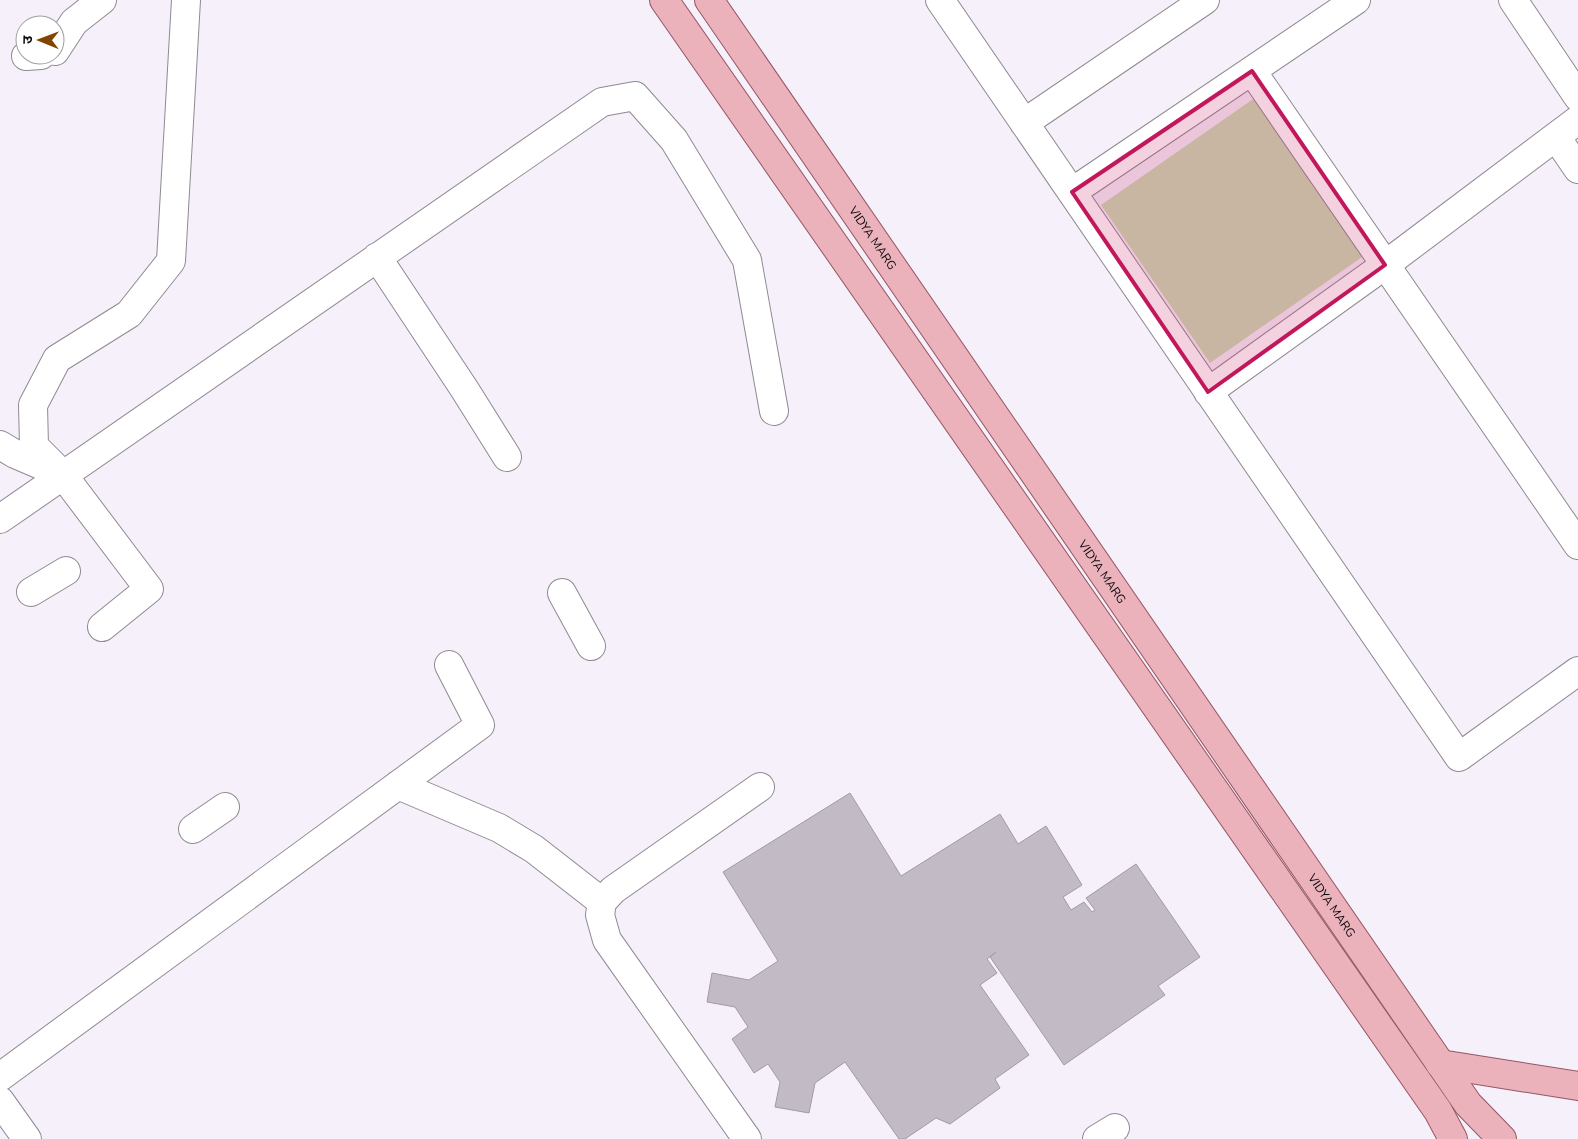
<svg xmlns="http://www.w3.org/2000/svg" width="1578" height="1139" viewBox="0 0 1578 1139" font-family="'Nunito Sans','Noto Sans Devanagari',sans-serif">
  <style>
    .green { fill: #cadeb6 }
    .building { fill: #c2bbc5; stroke: #a19ba4 }
    .lines { fill: none; stroke-linecap: round; stroke-linejoin: round }
    .minor-casing { stroke: #8f8992; stroke-width: 30 }
    .major-casing { stroke: #955663; stroke-width: 30 }
    .minor { stroke: #fff; stroke-width: 28 }
    .major { stroke: #ebb2bc; stroke-width: 28 }
    .marked { fill: #c2185b; fill-opacity: 0.2; stroke: #c2185b; stroke-width: 4; stroke-linejoin: round }
    .labels { text-anchor: middle; stroke-width: 4; stroke-linejoin: round; paint-order: stroke }
    .street-label { font-size: 12px; fill: #0e0c0f; stroke: #fff }
  </style>
  <rect width="100%" height="100%" fill="#f6f0fa"/>
  <path class="green" d="M1256,97L1365,255L1210,363L1101,205Z"/>
  <path class="building" d="M850,793L901,876L1000,814L1018,844L1046,826L1082,885L1063,897L1071,910L1084,902L1092,912L1095,910L1086,898L1136,864L1200,957L1158,986L1165,995L1064,1065L990,957L996,952L987,959L997,973L980,985L1029,1055L995,1079L1000,1088L950,1124L936,1118L905,1139H899L845,1062L815,1083L809,1113L775,1107L780,1082L768,1064L754,1073L732,1039L748,1027L735,1007L707,1002L712,973L749,980L778,961L723,872Z"/>
  <g class="lines">
    <defs>
      <path id="minor" d="M940,0L1459,757L1578,671
        M1513,0L1578,97
        M55,51L74,22L102,0
        M26,56L41,55
        M1252,71L1578,545
        M1024,123L1205,0
        M1556,137L1578,169
        M1072,192L1356,0
        M377,257L465,390L507,457
        M1208,392L1385,265L1578,120
        M0,445L15,454L50,469
        M0,519L602,102L635,96L674,140L747,260L774,411
        M31,592L66,571
        M562,593L591,646
        M102,627L149,589L63,475L34,446L33,405L57,359L129,314L171,261L186,0
        M398,785L499,828L534,849L602,902
        M193,829L225,807
        M0,1077L480,725L449,665
        M0,1101L27,1139
        M747,1139L607,940L600,915L602,902L613,890L760,787
        M1097,1139L1115,1128"/>
      <g id="major">
        <path d="M664,0L1438,1111L1453,1139"/>
        <path id="s1" d="M709,0L1468,1104L1502,1139"/>
        <path d="M1440,1064L1578,1086"/>
      </g>
    </defs>
    <use href="#minor" class="minor-casing"/>
    <use href="#major" class="major-casing"/>
    <use href="#minor" class="minor"/>
    <use href="#major" class="major"/>
  </g>
  <path class="marked" d="M1252,71L1385,265L1208,392L1072,192Z"/>
  <g class="labels">
    <g class="street-label">
      <text dy="4" stroke="none"><textPath href="#s1" startOffset="289">VIDYA MARG</textPath></text>
      <text dy="4" stroke="none"><textPath href="#s1" startOffset="694">VIDYA MARG</textPath></text>
      <text dy="4" stroke="none"><textPath href="#s1" startOffset="1099">VIDYA MARG</textPath></text>
    </g>
  </g>
  <g transform="translate(40 40) rotate(271)"><circle r="24" fill="#ffffff" stroke="#9f9e9f"/>
  <path d="M0-4L9 19L0 12L-9 19Z" fill="#824500"/>
  <text y="-8" font-size="14" font-weight="bold" text-anchor="middle" fill="#0e0c0f">उ</text>
  </g>
</svg>
